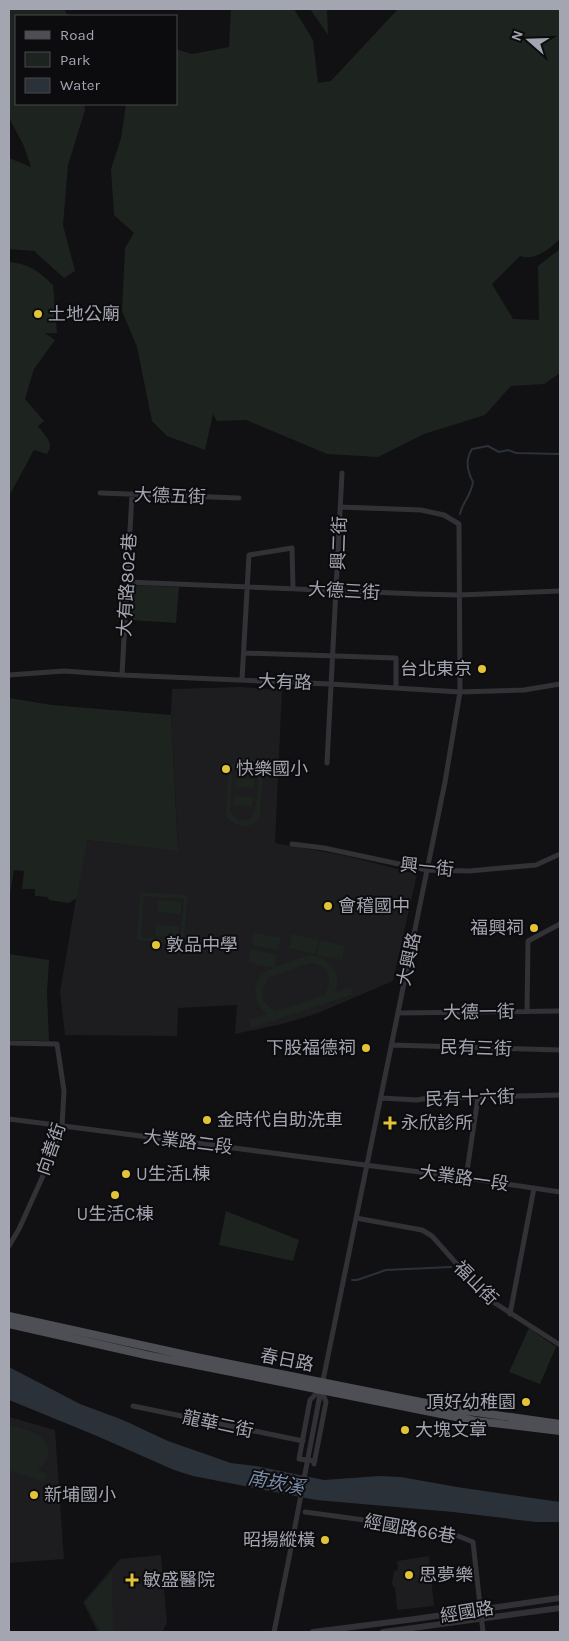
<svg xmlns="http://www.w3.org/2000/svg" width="569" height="1641" viewBox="0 0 569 1641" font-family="Karla,'Noto Sans TC',sans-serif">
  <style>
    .built { fill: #1d1c1f }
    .green { fill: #1d241f; fill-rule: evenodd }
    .water { fill: #2b3139 }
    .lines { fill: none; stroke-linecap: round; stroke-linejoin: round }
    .stream { stroke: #2b3139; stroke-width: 2 }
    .minor { stroke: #323236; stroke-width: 5 }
    .tertiary { stroke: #323236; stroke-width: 6 }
    .primary { stroke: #4e4e55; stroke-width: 8 }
    .minor-bridge { stroke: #323236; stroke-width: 5 }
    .poi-dot { fill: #e3c437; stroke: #0c0b0d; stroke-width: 2 }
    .labels { text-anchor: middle; stroke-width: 4; stroke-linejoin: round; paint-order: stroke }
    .poi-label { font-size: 18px; fill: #a3a5b1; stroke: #0c0b0d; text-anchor: start }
    .street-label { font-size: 18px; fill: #a3a5b1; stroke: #0c0b0d }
    .water-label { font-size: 19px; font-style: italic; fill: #7b8dab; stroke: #0c0b0d }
  </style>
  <rect width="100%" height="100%" fill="#111012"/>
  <path class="built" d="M241,687L282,690L275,843L347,856L417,874L393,981L318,1013L286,1023L235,1034L237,1005L178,1008L177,1036L65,1035L60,992L86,840L178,850L171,715L172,689Z
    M9,1417L55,1430L64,1559L9,1563Z
    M161,1555L167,1623L162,1632H98L83,1602L120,1559Z
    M429,1556L434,1606L397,1610L395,1587H393L392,1582L394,1571L398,1570L397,1561Z"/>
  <path class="green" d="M9,9H64L68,16H16V104H84L85,110L68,165L63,225L75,271L64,278L34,251L9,249V158L31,167L24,146L9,118Z
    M231,9H294L313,40L318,83L331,81L398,9H560V239C549,249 536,261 520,256L492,284L513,319L539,320L538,266L560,249V373L544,384L511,386L485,415L424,434L378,457L327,454L246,420L217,421L213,414L205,450L167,436L152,421L137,347L122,311L125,248L134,233L114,215L111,169L121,138L126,104H176V49L192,54L229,47Z
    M310,9H327L328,35Z
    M9,262C30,264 38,271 53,285L57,333H45L55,340L34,369L25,399L44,421L38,426C45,436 55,443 47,454L34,450L9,496Z
    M133,585L179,587L176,623L130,620Z
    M9,698L52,705L171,715L178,851L87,840L77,898L69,903L49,900L48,897L35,896V889H22L24,871L14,870L9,900Z
    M246,757C268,761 262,786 261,801C260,806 261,813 259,817C253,832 232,826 226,816L229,766L241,758ZM247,764C251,766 254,767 256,772C260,781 257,813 250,819L240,821L233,815L230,810L232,771L242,765Z
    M237,778L255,779L254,788L236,787Z
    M235,796L253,797L252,806L234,805Z
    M140,892L188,895L183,944L137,940ZM144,896L184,899L180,941L141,937Z
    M159,900L182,902L181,914L157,912Z
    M156,925L179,926L178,938L155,936Z
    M254,933L281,938L278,950L252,945Z
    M292,934L318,940L315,954L289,948Z
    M320,940L345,946L342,960L317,955Z
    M251,949L277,955L274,968L248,962Z
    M9,954L49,960L47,992L49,1041L9,1040Z
    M310,955C330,959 343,971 335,993L351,987L353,994L251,1028L249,1020L267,1014C254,1005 250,982 264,973C276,965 296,960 310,955ZM310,963C331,967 333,977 325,995L276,1011C260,1003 260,994 268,978Z
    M226,1211L299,1240L293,1261L219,1245Z
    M529,1328L556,1347L540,1384L509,1372Z
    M9,1425C24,1429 49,1433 48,1453C47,1460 43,1466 38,1470L48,1474L45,1482L9,1470Z
    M112,1572L113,1632H101L85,1602Z"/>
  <path class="water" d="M9,1367L80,1404L123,1420L168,1441L231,1463L256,1466L324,1480L379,1476L401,1477L457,1487L560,1502V1522H536L453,1512L316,1500L193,1476L174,1470L97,1436L9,1400Z"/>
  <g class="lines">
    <path class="stream" d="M460,514C462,503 471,496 473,482C467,471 465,460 472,449L488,446L499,452L508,450L516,453L560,454
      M352,1280H357L386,1270L451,1267"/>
    <path class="minor" d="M100,493L239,498
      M127,582L419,594L459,595L560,591
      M244,653L396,658V688
      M9,675L64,671L122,675L330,684L460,692L524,690L560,684
      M122,675L132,494
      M242,680L249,555L292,548L293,589
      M327,763L342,473
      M292,844L324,848L427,870L469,871L536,865L560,854
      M527,1011L528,941L560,924
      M398,1013L560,1011
      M9,1043L57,1044L64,1091L62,1126L42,1178L19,1229L9,1246
      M391,1045L560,1050
      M381,1098L417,1100L428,1098L560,1095
      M9,1119L466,1178L560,1192
      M466,1178L478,1097
      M356,1218L422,1230L432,1236L487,1298L560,1345
      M510,1314L534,1188
      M319,1400L445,782L460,692L459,524L444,515L421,510L340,507
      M133,1406L303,1441
      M314,1464L326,1402L321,1389L310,1400L299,1459L315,1461
      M305,1512L379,1522L421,1531L458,1536L473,1542L483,1632
      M274,1632L289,1558"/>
    <path class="tertiary" d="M313,1632L415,1619L560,1598
      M383,1632L560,1608"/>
    <path class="primary" d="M9,1316L191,1356L461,1410L560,1424
      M9,1324L146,1355L476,1421L560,1431"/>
    <path class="minor-bridge" d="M289,1558L319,1400"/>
  </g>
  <g class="poi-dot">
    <circle cx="38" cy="314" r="5"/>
    <circle cx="482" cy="669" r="5"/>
    <circle cx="226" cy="769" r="5"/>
    <circle cx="328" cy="906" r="5"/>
    <circle cx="534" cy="928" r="5"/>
    <circle cx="156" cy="945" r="5"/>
    <circle cx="366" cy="1048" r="5"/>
    <circle cx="207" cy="1120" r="5"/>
    <path d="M387.5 1115.5h5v5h5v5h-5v5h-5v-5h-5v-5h5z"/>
    <circle cx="126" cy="1174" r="5"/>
    <circle cx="115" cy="1195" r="5"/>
    <circle cx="526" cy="1402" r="5"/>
    <circle cx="405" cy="1430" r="5"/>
    <circle cx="34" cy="1495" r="5"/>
    <circle cx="325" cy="1540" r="5"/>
    <circle cx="409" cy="1575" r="5"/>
    <path d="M129.5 1572.5h5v5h5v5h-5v5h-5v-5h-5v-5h5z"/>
  </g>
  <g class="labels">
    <g class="poi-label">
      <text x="48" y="320">土地公廟</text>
      <text x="472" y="675" text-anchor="end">台北東京</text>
      <text x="236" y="775">快樂國小</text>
      <text x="338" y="912">會稽國中</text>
      <text x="524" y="934" text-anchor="end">福興祠</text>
      <text x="166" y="951">敦品中學</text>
      <text x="356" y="1054" text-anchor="end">下股福德祠</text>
      <text x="217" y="1126">金時代自助洗車</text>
      <text x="401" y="1129">永欣診所</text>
      <text x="136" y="1180">U生活L棟</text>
      <text x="115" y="1220" text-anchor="middle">U生活C棟</text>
      <text x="516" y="1408" text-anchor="end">頂好幼稚園</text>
      <text x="415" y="1436">大塊文章</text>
      <text x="44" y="1501">新埔國小</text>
      <text x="315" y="1546" text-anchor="end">昭揚縱橫</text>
      <text x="419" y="1581">思夢樂</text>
      <text x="143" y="1586">敏盛醫院</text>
    </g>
    <g class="street-label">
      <text transform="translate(170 496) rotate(2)" y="6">大德五街</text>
      <text transform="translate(339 543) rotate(-88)" y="6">興二街</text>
      <text transform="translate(127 585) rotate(-87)" y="6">大有路802巷</text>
      <text transform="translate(344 591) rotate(3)" y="6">大德三街</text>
      <text transform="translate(285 682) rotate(2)" y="6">大有路</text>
      <text transform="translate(427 867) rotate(6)" y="6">興一街</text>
      <text transform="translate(409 959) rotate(-78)" y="6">大興路</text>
      <text transform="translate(479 1012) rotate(-1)" y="6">大德一街</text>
      <text transform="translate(476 1048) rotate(2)" y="6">民有三街</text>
      <text transform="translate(470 1098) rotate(-2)" y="6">民有十六街</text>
      <text transform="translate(188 1142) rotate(7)" y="6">大業路二段</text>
      <text transform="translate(51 1149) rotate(-71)" y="6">向善街</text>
      <text transform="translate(464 1178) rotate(8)" y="6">大業路一段</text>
      <text transform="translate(476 1283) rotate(45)" y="6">福山街</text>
      <text transform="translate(287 1360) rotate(11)" y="6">春日路</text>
      <text transform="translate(218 1424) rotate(12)" y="6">龍華二街</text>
      <text transform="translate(410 1529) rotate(10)" y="6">經國路66巷</text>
      <text transform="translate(467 1612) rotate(-9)" y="6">經國路</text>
    </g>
    <g class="water-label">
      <text transform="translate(276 1482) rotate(11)" y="7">南崁溪</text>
    </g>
  </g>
  <rect width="569" height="1641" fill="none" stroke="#a3a5b1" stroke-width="20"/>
  <rect x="15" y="15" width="162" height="90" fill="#0c0b0d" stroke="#48494f"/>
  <rect x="25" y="31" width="25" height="8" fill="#4e4e55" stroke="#48494f"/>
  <text x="60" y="40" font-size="15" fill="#a3a5b1">Road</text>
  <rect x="25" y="52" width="25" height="15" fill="#1d241f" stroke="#48494f"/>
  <text x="60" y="65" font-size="15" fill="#a3a5b1">Park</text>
  <rect x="25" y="78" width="25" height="15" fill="#2b3139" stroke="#48494f"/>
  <text x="60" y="90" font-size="15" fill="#a3a5b1">Water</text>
  <g transform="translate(529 40) rotate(290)" stroke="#0c0b0d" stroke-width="4" paint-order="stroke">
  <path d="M0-4L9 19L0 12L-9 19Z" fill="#a3a5b1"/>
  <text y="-8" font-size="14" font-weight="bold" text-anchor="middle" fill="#a3a5b1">N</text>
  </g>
</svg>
